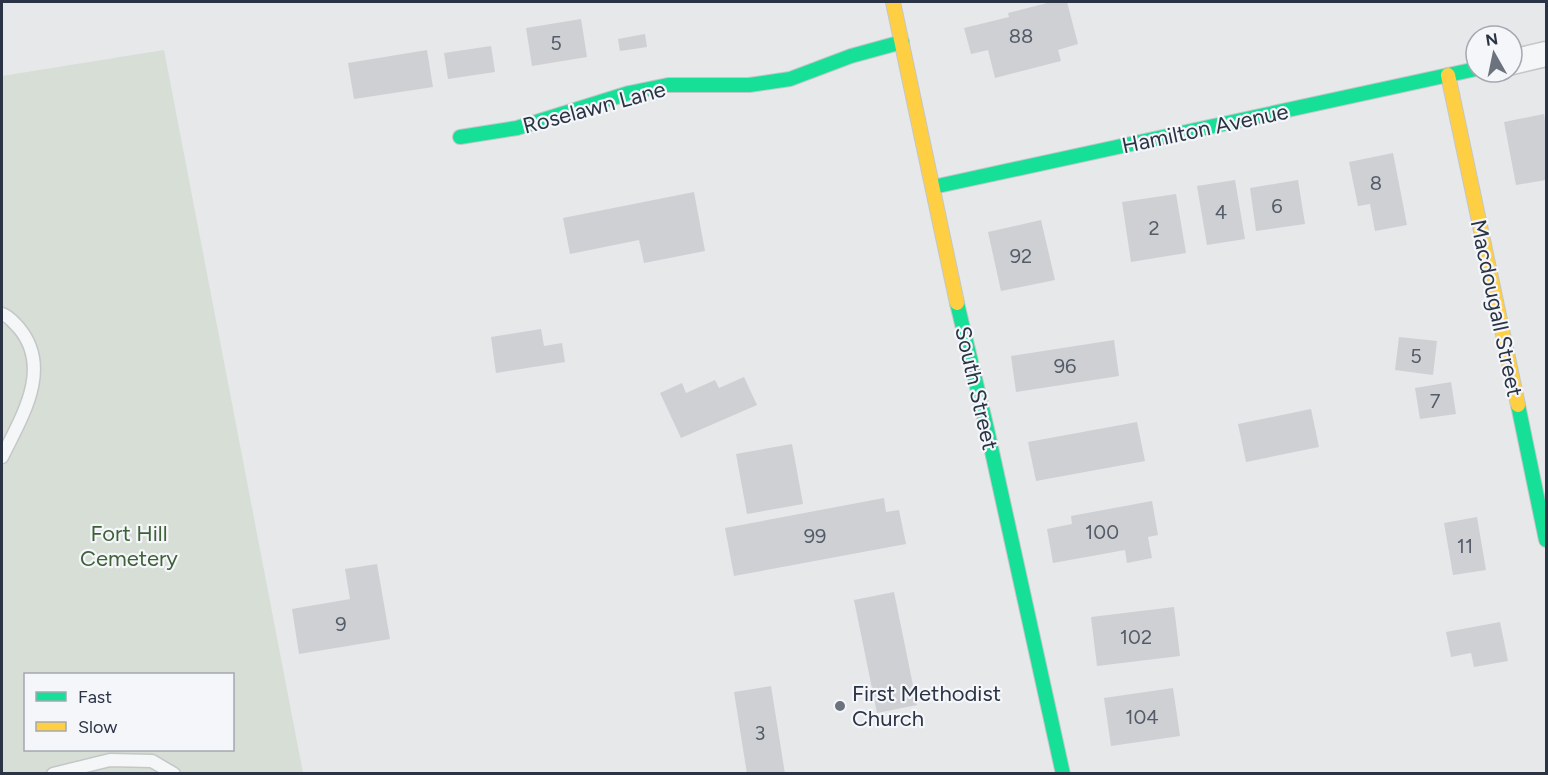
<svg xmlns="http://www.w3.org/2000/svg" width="1548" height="775" viewBox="0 0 1548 775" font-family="Figtree,sans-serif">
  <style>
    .green { fill: #d6ded6; fill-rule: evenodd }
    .building { fill: #ced0d3 }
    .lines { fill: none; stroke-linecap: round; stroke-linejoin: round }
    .lane-casing { stroke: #c4c6c8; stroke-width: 15 }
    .street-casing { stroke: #c4c6c8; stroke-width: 27 }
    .fast-casing { stroke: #c4c6c8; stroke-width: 16 }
    .slow-casing { stroke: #c4c6c8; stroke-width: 16 }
    .lane { stroke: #f5f6f7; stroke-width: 12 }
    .street { stroke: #f5f6f7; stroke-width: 24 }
    .fast { stroke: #16e098; stroke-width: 14 }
    .slow { stroke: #ffcf43; stroke-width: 14 }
    .poi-dot { fill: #6c737f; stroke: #f4f6f9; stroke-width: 2 }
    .labels { text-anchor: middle; stroke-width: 4.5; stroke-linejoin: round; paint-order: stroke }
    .number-label { font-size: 20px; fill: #545c69 }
    .street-label { font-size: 22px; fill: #2b3445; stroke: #f4f6f9 }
    .park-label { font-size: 22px; fill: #3f6138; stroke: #f4f6f9 }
    .poi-label { font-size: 22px; fill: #2b3445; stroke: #f4f6f9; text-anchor: start }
  </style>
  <rect width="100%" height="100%" fill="#e6e8ea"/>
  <path class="green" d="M164,50L303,773L2,774V76ZM26,674H232V750H26Z"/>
  <path class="building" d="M1051,2H1067L1078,44L1058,50L1061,61L995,78L988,50L971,54L964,28L1009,17L1008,13Z
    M581,19L587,57L532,66L526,28Z
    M645,34L647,47L620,51L618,39Z
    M491,46L495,72L448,79L444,53Z
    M427,50L433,87L354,99L348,63Z
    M1544,114L1546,129V180L1516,185L1504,122Z
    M1393,153L1407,225L1375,231L1370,204L1358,206L1349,162Z
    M1235,180L1245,239L1207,245L1197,186Z
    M1298,180L1305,224L1256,231L1250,188Z
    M694,192L705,251L644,263L639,240L570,254L563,218Z
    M1176,194L1186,253L1131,262L1122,202Z
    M1041,220L1055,280L1001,291L988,232Z
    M541,329L544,346L562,343L565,362L496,373L491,337Z
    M1399,337L1437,341L1433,375L1395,370Z
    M1114,340L1119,376L1016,392L1011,356Z
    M744,377L757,405L681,438L660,393L682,383L686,393L715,380L719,388Z
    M1451,382L1456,414L1420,419L1415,388Z
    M1311,409L1319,447L1246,462L1238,424Z
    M1137,422L1145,461L1036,481L1028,442Z
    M792,444L803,504L747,514L736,454Z
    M884,498L886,512L899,510L906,544L734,576L725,528Z
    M1152,501L1158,535L1148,537L1152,558L1127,563L1125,550L1053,563L1047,529L1072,524L1071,516Z
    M1477,517L1486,570L1453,575L1444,523Z
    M377,564L390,639L299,654L292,609L350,599L345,569Z
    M894,592L917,705L877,713L854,600Z
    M1174,607L1180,656L1097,666L1091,617Z
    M1500,622L1508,661L1474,667L1471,653L1451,657L1446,632Z
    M771,686L785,774H747L734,692Z
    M1173,688L1180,736L1111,746L1104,698Z"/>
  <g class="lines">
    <defs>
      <path id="lane" d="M2,314C9,316 13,322 19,328C53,369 21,418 2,457
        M53,774L110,760L152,761L174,774"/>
      <path id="street" d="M1512,62L1546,54"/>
      <path id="fast" d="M460,137L517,128L629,93L668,85H749L790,79L851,56L902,42
        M933,187L1476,69
        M957,303L987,429L1063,774
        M1518,405L1546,540"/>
      <path id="slow" d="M893,2L957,303
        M1448,75L1518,405"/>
    </defs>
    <use href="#lane" class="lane-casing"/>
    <use href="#street" class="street-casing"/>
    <use href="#fast" class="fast-casing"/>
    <use href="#slow" class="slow-casing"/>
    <use href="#lane" class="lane"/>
    <use href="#street" class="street"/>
    <use href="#fast" class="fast"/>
    <use href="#slow" class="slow"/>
  </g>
  <circle class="poi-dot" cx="840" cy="706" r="6"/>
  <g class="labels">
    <g class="number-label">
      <text x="1021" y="43">88</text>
      <text x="556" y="50">5</text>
      <text x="1376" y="190">8</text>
      <text x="1277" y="213">6</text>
      <text x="1221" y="219">4</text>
      <text x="1154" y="235">2</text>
      <text x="1021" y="263">92</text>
      <text x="1416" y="363">5</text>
      <text x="1065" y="373">96</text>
      <text x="1435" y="408">7</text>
      <text x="1102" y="539">100</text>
      <text x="815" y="543">99</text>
      <text x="1465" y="553">11</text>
      <text x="341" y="631">9</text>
      <text x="1136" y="644">102</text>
      <text x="1142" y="724">104</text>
      <text x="760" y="740">3</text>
    </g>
    <g class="street-label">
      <text transform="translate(594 107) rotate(-15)" y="8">Roselawn Lane</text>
      <text transform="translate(1205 128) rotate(-12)" y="8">Hamilton Avenue</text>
      <text transform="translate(1497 308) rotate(78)" y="8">Macdougall Street</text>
      <text transform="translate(977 388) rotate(77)" y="8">South Street</text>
    </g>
    <g class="park-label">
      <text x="129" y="541">Fort Hill<tspan x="129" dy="25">Cemetery</tspan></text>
    </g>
    <g class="poi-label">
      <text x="852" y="701">First Methodist<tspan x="852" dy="25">Church</tspan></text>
    </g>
  </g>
  <rect width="1548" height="775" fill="none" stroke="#2b3445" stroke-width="6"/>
  <rect x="24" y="673" width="210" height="78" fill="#f4f6f9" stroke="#a4a8b1" stroke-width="1.5"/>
  <rect x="36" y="692" width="30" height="9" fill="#16e098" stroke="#a4a8b1" stroke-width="1.5"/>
  <text x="78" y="703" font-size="18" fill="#2b3445">Fast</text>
  <rect x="36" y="722" width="30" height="9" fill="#ffcf43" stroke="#a4a8b1" stroke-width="1.5"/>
  <text x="78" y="733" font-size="18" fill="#2b3445">Slow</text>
  <g transform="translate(1494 54) rotate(351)"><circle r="28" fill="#f4f6f9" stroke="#a4a8b1" stroke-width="1.5"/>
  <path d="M0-4.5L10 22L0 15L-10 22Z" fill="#6c737f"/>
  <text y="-9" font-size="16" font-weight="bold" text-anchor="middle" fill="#2b3445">N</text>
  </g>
</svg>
